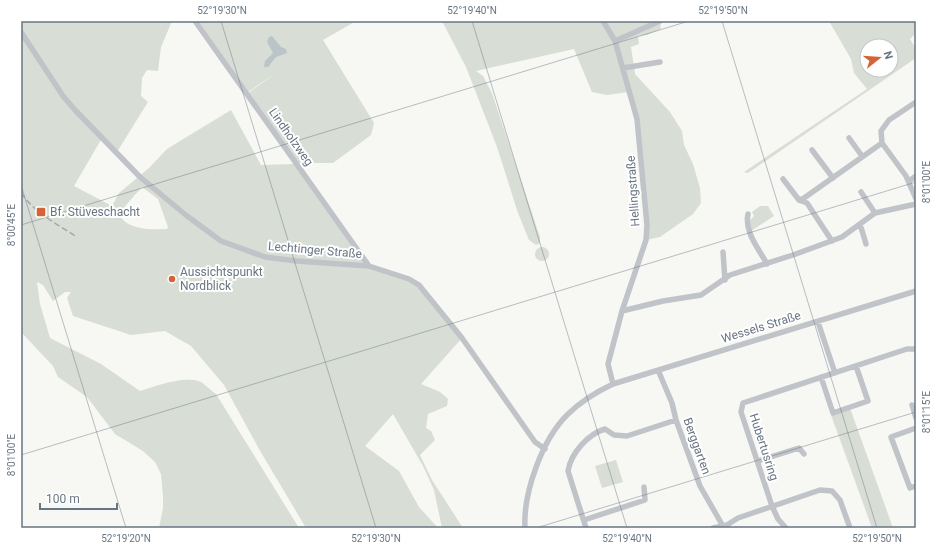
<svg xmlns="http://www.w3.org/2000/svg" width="937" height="549" viewBox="0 0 937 549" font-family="Roboto,sans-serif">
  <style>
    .green { fill: #d8ddd5; fill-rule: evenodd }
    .water { fill: #bbc4c9 }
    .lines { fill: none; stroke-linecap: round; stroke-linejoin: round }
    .street { stroke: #c0c3c7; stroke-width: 5.5 }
    .rail { stroke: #a4a8ad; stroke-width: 1.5; stroke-dasharray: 6 3; stroke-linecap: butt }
    .ticks { fill: none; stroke: #687582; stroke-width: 1; stroke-opacity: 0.45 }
    .poi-dot { fill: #d46436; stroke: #fff; stroke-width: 1.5 }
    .labels { text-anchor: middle; stroke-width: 4; stroke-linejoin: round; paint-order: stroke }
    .street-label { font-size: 12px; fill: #687582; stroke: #fff }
    .poi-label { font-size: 12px; fill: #687582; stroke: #fff; text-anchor: start }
    .neatline { fill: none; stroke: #687582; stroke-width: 1.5 }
    .ticks-label { font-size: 10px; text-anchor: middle; fill: #687582 }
  </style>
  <rect width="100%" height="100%" fill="#f7f7f4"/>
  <path class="green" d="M21,21H172L161,47L158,71L147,70L142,78L141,96L148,102L117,152L102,138L74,186L112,206L119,193L149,168L167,149L231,110L261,165L294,164L369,266L419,285L462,338L421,384L440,392L448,399L447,406L428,414L426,428L431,431L435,440L420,455L432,480L463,528H442L434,490L423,466L393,414L365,446L399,471L419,507L438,528H306L259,449L224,385L191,346L165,331L131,335L73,316L67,298L71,292H65L53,301L43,285L37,282L40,304L50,338L101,364L140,391C155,386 186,375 201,382C206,385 211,391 216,394L299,528H159L163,508V496L161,474L155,462L143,451L115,434L87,397L58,377L53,366L21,332ZM142,187L158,199L168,227L167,229C152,230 124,230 119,213Z
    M198,21H356L323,40L374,123L371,135L333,163H298L248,93L277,72L248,92Z
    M442,21H660L661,29L647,35L638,36L639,44L631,47L635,74L670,112L682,131L684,145L693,164L700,188L701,203L693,214L660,237L646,240L640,134L628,92L607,95L592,92L574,49L476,71L483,76L492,93L540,237V243L536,245L529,240L518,213L497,147L466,67Z
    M829,21H916V33L910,39L916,49V58L748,173L744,172L867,89L854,73L851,59ZM867,46H891V70H867Z
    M760,206H768L774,216L751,231L749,221L754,216L752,212Z
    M535 254a7 7 0 1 1 14 0a7 7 0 1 1-14 0Z
    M850,408L893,528H872L831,415Z
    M616,460L623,482L602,488L595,466Z"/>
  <path class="water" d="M272,36L281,47L286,49L287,53L276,57L268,67H264L265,61L273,53L267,42L269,37Z"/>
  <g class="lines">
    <path class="street" d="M195,21L369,266
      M603,21L615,41L637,119L647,225L646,240L622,311L608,364L613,384
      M21,32L63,96L75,110L140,177L187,216L221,241L265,257L297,261L369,266L409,279L419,285L462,338L535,442L545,449
      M615,41L660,21
      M623,68L660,62
      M916,102L889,120L881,131L882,143L906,176L916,199
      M849,138L862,156
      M812,150L833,178
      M783,179L799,200
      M909,181L916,176
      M861,192L875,213
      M748,214C744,232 759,249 767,264
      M860,224L866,244
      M832,241L807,203L799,200L804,198L882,143
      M723,252L725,280
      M622,311L663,301L701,295L730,275L793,255L842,237L875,213L916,204
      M818,322L835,373
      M658,370L672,403L676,420L700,486L724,528
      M821,377L833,413L868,401L856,366
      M912,405L916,418
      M916,428L891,437L910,488L916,486
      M758,461L799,448L804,454
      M584,520L645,500L644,487
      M525,528C523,493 542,440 567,415C580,402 596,392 613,384L916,291
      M586,528L568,471C571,453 588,434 605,429L614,435L627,436L676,420
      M713,528L727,525L738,518L820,490L832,491L840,500L850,528
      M786,528L778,519L772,506L741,412L743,403L907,349H916"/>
    <path class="rail" d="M21,193C34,212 58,225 77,237"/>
  </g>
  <path class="ticks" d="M221,21L376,528M472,21L627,528M722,21L877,528M21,185L126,528M21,225L689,21M21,455L916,182M536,528L916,412"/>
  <g class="poi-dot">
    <rect x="36" y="207" width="10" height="10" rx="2"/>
    <circle cx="172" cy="279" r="4"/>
  </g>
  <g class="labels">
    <g class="street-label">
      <text transform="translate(291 137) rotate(55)" y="4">Lindholzweg</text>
      <text transform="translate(633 191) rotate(-94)" y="4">Hellingstraße</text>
      <text transform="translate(315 250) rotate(5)" y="4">Lechtinger Straße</text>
      <text transform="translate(761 327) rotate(-17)" y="4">Wessels Straße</text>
      <text transform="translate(697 446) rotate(70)" y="4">Berggarten</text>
      <text transform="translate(764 447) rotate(72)" y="4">Hubertusring</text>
    </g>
    <g class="poi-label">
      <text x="50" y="216">Bf. Stüveschacht</text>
      <text x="180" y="276">Aussichtspunkt<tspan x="180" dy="14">Nordblick</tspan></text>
    </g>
  </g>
  <rect width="937" height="549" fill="none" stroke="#ffffff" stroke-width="44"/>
  <g transform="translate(879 58) rotate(73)"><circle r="19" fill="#ffffff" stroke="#c3c8cd"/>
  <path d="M0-3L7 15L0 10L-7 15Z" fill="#d46436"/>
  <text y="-6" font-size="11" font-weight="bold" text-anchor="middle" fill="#687582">N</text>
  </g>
  <path d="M40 503v6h77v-6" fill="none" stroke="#687582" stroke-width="2"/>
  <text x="46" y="503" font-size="12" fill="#687582" stroke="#ffffff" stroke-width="3" paint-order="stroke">100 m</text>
  <rect x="22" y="22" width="893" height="505" class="neatline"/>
  <g class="ticks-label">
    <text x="222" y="14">52°19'30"N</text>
    <text x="472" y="14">52°19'40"N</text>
    <text x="723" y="14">52°19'50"N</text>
    <text transform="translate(926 182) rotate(-90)" y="4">8°01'00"E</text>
    <text transform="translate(11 225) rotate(-90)" y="4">8°00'45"E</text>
    <text transform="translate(926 412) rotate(-90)" y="4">8°01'15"E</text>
    <text transform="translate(11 455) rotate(-90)" y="4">8°01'00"E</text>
    <text x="126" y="542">52°19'20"N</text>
    <text x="376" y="542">52°19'30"N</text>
    <text x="627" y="542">52°19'40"N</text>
    <text x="877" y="542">52°19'50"N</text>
  </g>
</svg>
